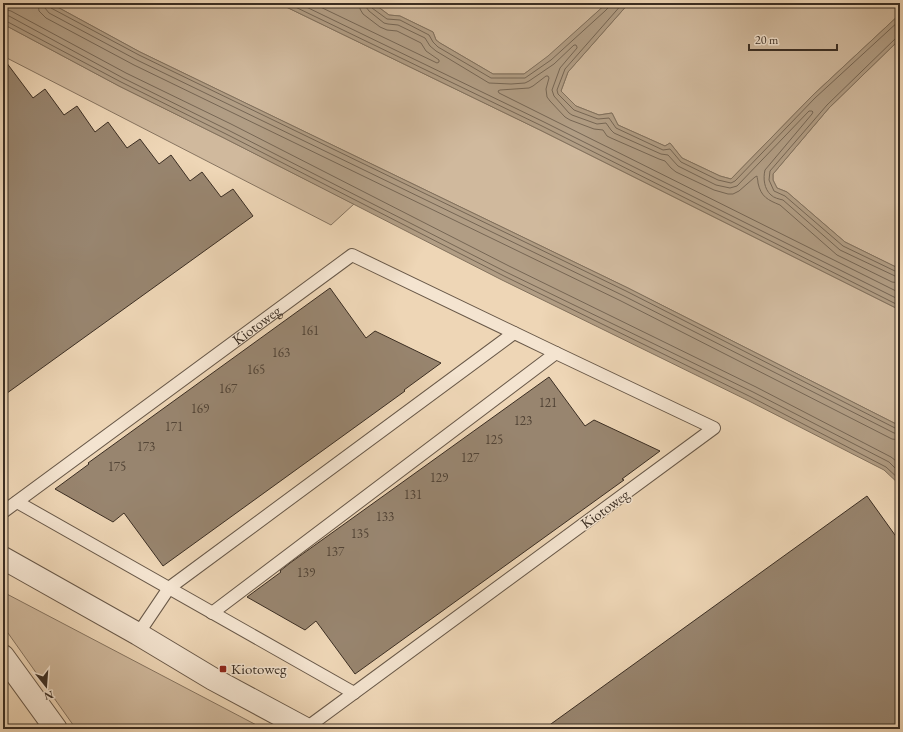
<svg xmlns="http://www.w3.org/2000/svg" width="903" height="732" viewBox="0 0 903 732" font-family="'EB Garamond',serif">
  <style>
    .green { fill: #d0b99d; stroke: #867460 }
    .water { fill: #b19d84; stroke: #82715d }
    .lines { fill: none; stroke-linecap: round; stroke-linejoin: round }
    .shore { stroke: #766654; stroke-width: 1 }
    .building { fill: #98856f; stroke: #3b2e23 }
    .service-casing { stroke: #685848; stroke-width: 14 }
    .minor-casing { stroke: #685848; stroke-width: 24 }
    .service { stroke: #f4e4d0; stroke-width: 12 }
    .minor { stroke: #f4e4d0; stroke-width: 22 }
    .poi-dot { fill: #8f2418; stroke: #f4e4d0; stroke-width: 1.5 }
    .labels { text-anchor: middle; stroke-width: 3; stroke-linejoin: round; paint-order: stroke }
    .number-label { font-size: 13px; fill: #524436 }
    .street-label { font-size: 15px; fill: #3b2e23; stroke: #f4e4d0 }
    .poi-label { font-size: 15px; fill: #3b2e23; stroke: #f4e4d0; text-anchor: start }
  </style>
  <rect width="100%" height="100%" fill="#eed6b6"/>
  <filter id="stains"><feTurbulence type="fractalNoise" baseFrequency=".005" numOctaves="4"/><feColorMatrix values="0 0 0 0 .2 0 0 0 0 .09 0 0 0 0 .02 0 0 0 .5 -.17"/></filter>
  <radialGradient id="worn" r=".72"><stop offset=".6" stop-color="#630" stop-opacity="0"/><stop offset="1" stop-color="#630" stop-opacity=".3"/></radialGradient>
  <path class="green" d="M50,3H278L540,130L900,310V426L628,288L140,52Z
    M373,3H607L548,57L524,74H493L440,43L436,40L433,32L400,16L389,15Z
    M629,3H900V14L813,95L731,179L720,176L682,158L670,143L665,146L618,125L612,113L599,115L576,106L561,91L568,72Z
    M3,24L119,86L224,138L354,204L331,225L3,56Z
    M900,39V269L845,242L787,192L777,188L773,180V174L829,108Z
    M3,592L264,729H76L3,626Z"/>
  <path class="water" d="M3,3H50L140,52L628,288L900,426V485L884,470L749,401L502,280L224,138L119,86L3,24Z
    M278,3H373L389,15L400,16L433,32L436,40L440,43L493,74H524L548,56L607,3H629L568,72L561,91L576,106L599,115L612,113L618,125L665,146L670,143L682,158L720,176L731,179L813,95L900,14V39L829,108L773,174V180L777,188L787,192L845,242L900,269V310L540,130Z"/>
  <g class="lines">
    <path class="shore" d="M38,3L39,11L46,18L134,65L621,301L892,439L900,440
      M44,3L45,8L49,13L137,60L624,296L894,433L900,434
      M49,3V6L51,8L139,55L626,291L897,429H900
      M287,3L542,126L900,306
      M298,3L544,122L900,300
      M312,3L437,63L439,62V60L426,51L421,43L397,31L387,30L380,27L363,14L360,9V3
      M366,3V7L369,11L384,23L388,24L398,25L425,38L430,46L436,51L489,83L511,84L525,83L529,81L554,64L574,45H576L577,47V48L560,68L552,90L554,96L569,113L572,115L597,124L606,123L611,130L614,133L661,154L668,155L678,166L716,185L730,188L737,186L809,111H812L813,112L812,114L765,170C763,178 764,189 771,195C774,198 779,199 783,200L840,250L895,276L900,277
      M371,3L372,8L387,19L400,20L429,35L433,42L438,47L491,78H525L551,60L605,11L609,7L610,3
      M623,3L565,69L557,90L558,94L574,110L598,119L609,118L616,128L663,150L670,149L681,162L718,180L731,183L735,181L815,98L900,20
      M3,9L11,11L126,73L231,124L509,266L756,387L891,457L900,464
      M3,15L9,16L123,78L228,130L506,272L753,392L889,462L900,473
      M3,20L6,21L121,82L226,134L504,276L751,397L886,467L900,480
      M900,37L896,38L827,105L770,171L769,180L774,191L785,196L843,246L897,272H900
      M900,283L892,282L837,255L780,205C768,200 761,197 758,183C758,180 757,178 757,176L755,177L739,191L733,194H728L714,190L676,172L671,168L665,161L659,159L611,138L607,136L603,130L594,129L570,120L565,117L550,101L547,97L546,89L549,78L548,76H546L533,86L529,88L500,90L498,91L499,93L900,293"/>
  </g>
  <path class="building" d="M3,58L33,98L45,89L64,115L77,106L95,132L108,122L127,148L140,139L159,164L171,155L190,181L202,172L221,197L233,189L253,216L3,396Z
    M330,288L366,338L375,331L441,363L404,390L405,391L163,566L124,513L113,522L55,489L89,464L88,463Z
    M549,377L585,426L594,420L660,451L622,479L624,480L355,674L316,621L305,630L247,597L281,572L280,571L290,563Z
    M867,496L900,542V729H544Z"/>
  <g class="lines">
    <defs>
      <g id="service">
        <path d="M17,502L354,693"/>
        <path id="s1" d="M3,512L352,255L556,353L714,428L305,729"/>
        <path d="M212,613L556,353"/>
        <path d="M138,634L169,588L514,333"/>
      </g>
      <path id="minor" d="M3,558L138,634L213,679L306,729
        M3,656L56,729"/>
    </defs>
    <use href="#service" class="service-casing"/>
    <use href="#minor" class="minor-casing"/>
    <use href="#service" class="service"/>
    <use href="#minor" class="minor"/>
  </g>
  <rect class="poi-dot" x="219" y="665" width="8" height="8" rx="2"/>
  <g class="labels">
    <g class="number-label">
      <text x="310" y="335">161</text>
      <text x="281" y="357">163</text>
      <text x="256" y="374">165</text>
      <text x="228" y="393">167</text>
      <text x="548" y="407">121</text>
      <text x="200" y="413">169</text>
      <text x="523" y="425">123</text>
      <text x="174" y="431">171</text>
      <text x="494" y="444">125</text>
      <text x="146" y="451">173</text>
      <text x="470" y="462">127</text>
      <text x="117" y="471">175</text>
      <text x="439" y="482">129</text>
      <text x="413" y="499">131</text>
      <text x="385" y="521">133</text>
      <text x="360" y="538">135</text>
      <text x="335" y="556">137</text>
      <text x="306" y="577">139</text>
    </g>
    <g class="street-label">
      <text dy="5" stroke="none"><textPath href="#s1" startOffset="315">Kiotoweg</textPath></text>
      <text transform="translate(605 509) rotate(-36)" y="5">Kiotoweg</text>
    </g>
    <g class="poi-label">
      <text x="231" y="674">Kiotoweg</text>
    </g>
  </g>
  <rect width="903" height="732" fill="none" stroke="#eed6b6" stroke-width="16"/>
  <rect x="4" y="4" width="895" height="724" fill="none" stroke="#3b2e23" stroke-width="2"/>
  <rect x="8" y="8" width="887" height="716" fill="none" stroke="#3b2e23"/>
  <g transform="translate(46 686) rotate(163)" stroke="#f4e4d0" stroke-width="3" paint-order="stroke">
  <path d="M0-3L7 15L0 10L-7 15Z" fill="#3b2e23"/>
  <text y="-6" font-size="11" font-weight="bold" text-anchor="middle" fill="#3b2e23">N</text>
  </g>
  <path d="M749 44v6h88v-6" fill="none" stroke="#3b2e23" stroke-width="2"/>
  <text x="755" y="44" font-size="12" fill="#3b2e23" stroke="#f4e4d0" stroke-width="3" paint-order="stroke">20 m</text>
  <rect width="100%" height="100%" filter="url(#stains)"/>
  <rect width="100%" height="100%" fill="url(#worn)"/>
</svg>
